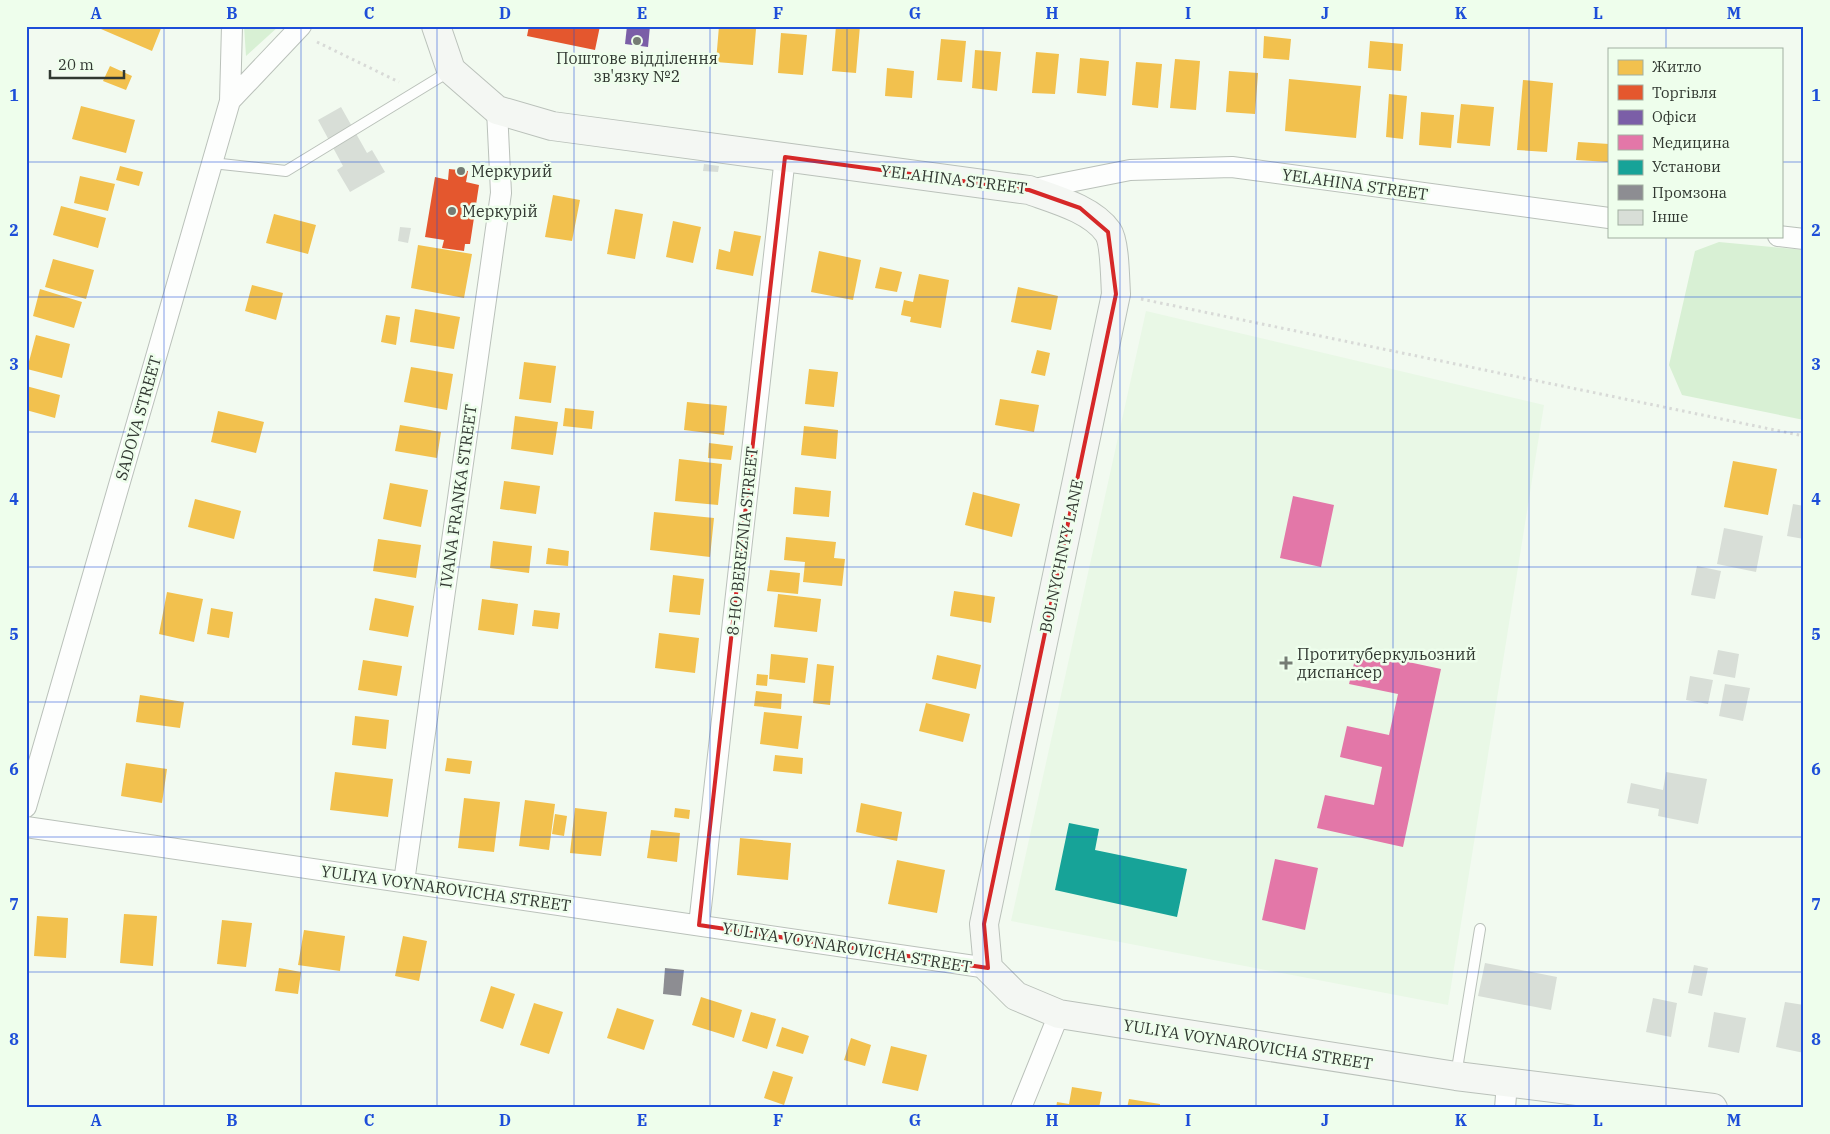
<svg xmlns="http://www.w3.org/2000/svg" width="1830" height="1134" viewBox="0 0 1830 1134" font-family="'IBM Plex Serif',serif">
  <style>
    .built { fill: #e9f8e6 }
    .green { fill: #d8f0d4 }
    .homes { fill: #f2c14e }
    .shops { fill: #e4572e }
    .offices { fill: #7b5ea7 }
    .health { fill: #e377a8 }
    .public { fill: #17a398 }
    .industry { fill: #8d8d92 }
    .building { fill: #d8ded7 }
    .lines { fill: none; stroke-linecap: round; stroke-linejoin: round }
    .lane-casing { stroke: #bac1ba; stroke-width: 12 }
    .street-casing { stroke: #bac1ba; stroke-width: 22 }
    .secondary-casing { stroke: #bac1ba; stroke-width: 30 }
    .path { stroke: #d8dad7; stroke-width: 3; stroke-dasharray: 2.5 4; stroke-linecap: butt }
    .lane { stroke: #fdfefd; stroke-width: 10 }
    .street { stroke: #fdfefd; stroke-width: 20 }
    .secondary { stroke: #f4f7f3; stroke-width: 28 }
    .marked { fill: none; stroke: #d62828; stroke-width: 4; stroke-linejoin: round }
    .grid { fill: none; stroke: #1d4ed8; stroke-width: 1; stroke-opacity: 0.55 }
    .poi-dot { fill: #757c74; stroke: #eefeec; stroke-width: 2 }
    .labels { text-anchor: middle; stroke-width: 5; stroke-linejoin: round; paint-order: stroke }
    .poi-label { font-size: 16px; fill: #313831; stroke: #eefeec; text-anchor: start }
    .street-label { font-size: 16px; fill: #313831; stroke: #eefeec }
    .neatline { fill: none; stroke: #1d4ed8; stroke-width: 2 }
    .grid-label { font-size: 16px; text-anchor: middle; font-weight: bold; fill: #1d4ed8 }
  </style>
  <rect width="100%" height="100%" fill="#f2faf0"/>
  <path class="built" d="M1146,311L1544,405L1448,1005L1011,921Z"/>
  <path class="green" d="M244,26H279L246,56Z
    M1719,242L1804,250V420L1682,395L1669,365L1695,251Z"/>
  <path class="homes" d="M94,26H162L152,51Z
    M719,26L756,29L753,65L716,62Z
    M836,26H860L856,73L832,71Z
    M781,33L807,35L803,75L778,73Z
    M1264,36L1291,39L1289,60L1263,58Z
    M941,39L966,41L962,82L937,80Z
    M1370,41L1403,44L1401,71L1368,68Z
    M975,50L1001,52L997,91L972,88Z
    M1036,52L1059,54L1055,94L1032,93Z
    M1080,58L1109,61L1106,96L1077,93Z
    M1175,59L1200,61L1196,110L1170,108Z
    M1136,62L1162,64L1158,108L1132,105Z
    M110,66L132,76L126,90L103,81Z
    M887,68L914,71L912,98L885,96Z
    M1229,71L1258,73L1255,114L1226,112Z
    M1289,79L1361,86L1356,138L1285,131Z
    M1523,80L1553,83L1547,152L1517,150Z
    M1389,94L1407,96L1403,139L1386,137Z
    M1461,104L1494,107L1490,146L1457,143Z
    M81,106L135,120L126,153L72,139Z
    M1421,112L1454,115L1451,148L1419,145Z
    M1578,142L1609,144V162L1576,160Z
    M120,166L143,172L139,186L116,180Z
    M80,176L115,184L108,211L74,203Z
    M553,195L580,200L572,241L545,237Z
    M61,206L106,218L98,248L53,235Z
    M615,209L643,214L635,259L607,254Z
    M274,214L316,225L308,254L266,243Z
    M673,221L701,227L693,263L666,257Z
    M734,231L761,236L753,276L716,269L719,249L730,252Z
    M418,245L472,254L464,298L411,288Z
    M819,251L861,260L853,300L811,292Z
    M53,259L94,270L86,299L45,287Z
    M880,267L902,272L897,292L875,288Z
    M919,274L949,280L941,328L910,322L911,317L901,315L904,300L913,302Z
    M252,285L283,293L276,320L245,311Z
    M1018,287L1058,296L1051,330L1011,322Z
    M40,289L82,302L74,328L33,316Z
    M415,309L460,317L454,349L410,342Z
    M386,315L400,317L396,345L381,342Z
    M36,335L70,344L62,378L27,369Z
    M1037,350L1050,353L1045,376L1031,373Z
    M524,362L556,366L551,403L519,399Z
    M411,367L453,374L447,410L404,402Z
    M809,369L838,372L834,407L805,404Z
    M26,386L60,395L55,418L26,410Z
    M1000,399L1039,405L1034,432L995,425Z
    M687,402L727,406L724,435L684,430Z
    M565,408L594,411L592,429L563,426Z
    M218,411L264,422L256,453L211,442Z
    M515,416L558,422L553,455L511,449Z
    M400,425L441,432L437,458L395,451Z
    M804,426L838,430L836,459L801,455Z
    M709,443L733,446L731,460L708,458Z
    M679,459L722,464L718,505L675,501Z
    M1733,461L1777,469L1768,515L1724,507Z
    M504,481L540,486L536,514L500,509Z
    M390,483L428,490L421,527L383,519Z
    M795,487L831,491L829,517L793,514Z
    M973,492L1020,504L1012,537L965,525Z
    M195,499L241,511L234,539L188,527Z
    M654,512L714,518L710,557L650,550Z
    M786,537L836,542L834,558L845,559L842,586L803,582L805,562L784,560Z
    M378,539L421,545L416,578L373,571Z
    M493,541L532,546L529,573L490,568Z
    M548,548L569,551L568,566L546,564Z
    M770,570L800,573L798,594L767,591Z
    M673,575L704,579L700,615L669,612Z
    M954,591L995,597L991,623L950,616Z
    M167,592L203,599L194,642L159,634Z
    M778,594L821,599L817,632L774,627Z
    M375,598L414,606L408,637L369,630Z
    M482,599L518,604L514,635L478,630Z
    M211,608L233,612L229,638L207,634Z
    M534,610L560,613L558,629L532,626Z
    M659,633L699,638L695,673L655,668Z
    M771,654L808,658L805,683L769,679Z
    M937,655L981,665L976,689L932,679Z
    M363,660L402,666L397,696L358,690Z
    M817,664L834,666L830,705L813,703Z
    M757,674L768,675L767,686L756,685Z
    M756,691L782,694L781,709L754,706Z
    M140,695L184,702L180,728L136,722Z
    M926,703L970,714L963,742L919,731Z
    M764,712L802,716L798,749L760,744Z
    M355,716L389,720L386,749L352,745Z
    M775,755L803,758L802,774L773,771Z
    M447,758L472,761L470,774L445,771Z
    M126,763L167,769L162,803L121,796Z
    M335,772L393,779L388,817L330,810Z
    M464,798L500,802L494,852L458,848Z
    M525,800L555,804L549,850L519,846Z
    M861,803L902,812L897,841L856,832Z
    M575,808L607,812L601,856L570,853Z
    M675,808L690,810L689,819L674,817Z
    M555,814L567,816L564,836L552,834Z
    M651,830L680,833L677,862L647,858Z
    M740,838L791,843L788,880L737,875Z
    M897,860L945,870L937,913L888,904Z
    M124,914L157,916L153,966L120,963Z
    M37,916L68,918L66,958L34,956Z
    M222,920L252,923L246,967L217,964Z
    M304,930L345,936L340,971L298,965Z
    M403,936L427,941L419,981L395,976Z
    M279,968L301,972L298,994L275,991Z
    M491,986L515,994L503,1029L480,1021Z
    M701,997L742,1010L734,1038L692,1025Z
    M534,1003L563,1012L549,1054L520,1045Z
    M617,1008L654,1020L644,1050L607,1038Z
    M751,1012L776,1019L767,1049L742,1041Z
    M782,1027L809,1036L803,1054L776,1046Z
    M851,1038L871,1045L865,1066L844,1060Z
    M891,1046L927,1055L918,1091L882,1083Z
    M773,1071L793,1077L784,1105L764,1098Z
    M1072,1087L1102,1092L1099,1108H1056L1057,1102L1069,1104Z
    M1129,1099L1160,1104V1108H1127Z"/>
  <path class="shops" d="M529,26H600L595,50L527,36Z
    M449,169L468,171L466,182L479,185L470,244H465L464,251L442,248L444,240L425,237L435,177L448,180Z"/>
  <path class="offices" d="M627,26H650L648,47L625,44Z"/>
  <path class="health" d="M1293,496L1334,505L1321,567L1280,558Z
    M1357,651L1441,669L1403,847L1317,828L1325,795L1374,805L1382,767L1340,757L1347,726L1389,735L1398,694L1349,684Z
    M1275,859L1318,868L1305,930L1262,920Z"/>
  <path class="public" d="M1069,823L1099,829L1095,850L1187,869L1177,917L1055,890Z"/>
  <path class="industry" d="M665,968L684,970L681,996L663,994Z"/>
  <path class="building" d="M341,107L367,153L372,150L385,172L350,192L337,170L343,166L318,120Z
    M704,164L719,166L718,172L703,171Z
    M400,227L411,228L408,243L398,241Z
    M1793,504L1804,506V539L1787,536Z
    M1724,528L1763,536L1756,572L1717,564Z
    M1697,566L1721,571L1715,599L1691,595Z
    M1718,650L1739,654L1735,678L1713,674Z
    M1690,676L1713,680L1708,704L1686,700Z
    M1725,684L1750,688L1743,721L1719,716Z
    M1666,772L1707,779L1698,824L1658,816L1659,809L1627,803L1631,783L1663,790Z
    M1485,963L1557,977L1551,1010L1478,996Z
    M1694,965L1708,968L1702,996L1688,993Z
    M1653,998L1677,1003L1671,1037L1646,1032Z
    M1785,1002L1804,1005V1053L1776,1047Z
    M1714,1012L1746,1018L1739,1053L1708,1047Z"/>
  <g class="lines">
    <defs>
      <path id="lane" d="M212,163L286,171L450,71
        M1456,1075L1480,929"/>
      <path id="street" d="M230,101L301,26
        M1029,190L1130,170L1232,167L1609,218
        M1778,236L1804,239
        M26,807L230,101L232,26
        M26,827L988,968
        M404,882L501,193L497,110
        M699,925L785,157
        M1021,1108L1059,1014
        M1505,1108L1507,1083"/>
      <path id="secondary" d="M436,26L451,70L497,110L552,126L1029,190C1054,199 1092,209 1108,232C1115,242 1115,280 1116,294L984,924L988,968L1016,996L1059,1014L1456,1076L1713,1108"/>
    </defs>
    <use href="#lane" class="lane-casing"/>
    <use href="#street" class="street-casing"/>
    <use href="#secondary" class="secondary-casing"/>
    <path class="path" d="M317,42L399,82
      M1141,299L1804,436"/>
    <use href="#lane" class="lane"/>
    <use href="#street" class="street"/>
    <use href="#secondary" class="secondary"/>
  </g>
  <path class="marked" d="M785,157L1029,190L1080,208L1108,232L1116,294L984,924L988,968L699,925Z"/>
  <path class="grid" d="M164,26V1108M301,26V1108M437,26V1108M574,26V1108M710,26V1108M847,26V1108M983,26V1108M1120,26V1108M1256,26V1108M1393,26V1108M1529,26V1108M1666,26V49M26,162H1609M1781,162H1804M1666,236V1108M26,297H1804M26,432H1804M26,567H1804M26,702H1804M26,837H1804M26,972H1804"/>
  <g class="poi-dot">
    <circle cx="637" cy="41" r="5"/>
    <circle cx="461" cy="171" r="5"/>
    <circle cx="452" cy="211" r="5"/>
    <path d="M1283.5 655.5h5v5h5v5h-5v5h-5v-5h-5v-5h5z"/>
  </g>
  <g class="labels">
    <g class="poi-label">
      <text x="637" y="64" text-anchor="middle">Поштове відділення<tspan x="637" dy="18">зв'язку №2</tspan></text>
      <text x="471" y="177">Меркурий</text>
      <text x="462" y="217">Меркурій</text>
      <text x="1297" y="660">Протитуберкульозний<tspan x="1297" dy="18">диспансер</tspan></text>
    </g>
    <g class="street-label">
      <text transform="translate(954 179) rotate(7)" y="6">YELAHINA STREET</text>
      <text transform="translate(1355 184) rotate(8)" y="6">YELAHINA STREET</text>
      <text transform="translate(138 418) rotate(-74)" y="6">SADOVA STREET</text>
      <text transform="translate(458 496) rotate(-82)" y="6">IVANA FRANKA STREET</text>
      <text transform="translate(742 541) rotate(-84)" y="6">8-HO BEREZNIA STREET</text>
      <text transform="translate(1061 556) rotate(-78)" y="6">BOLNYCHNYY LANE</text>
      <text transform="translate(446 888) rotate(8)" y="6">YULIYA VOYNAROVICHA STREET</text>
      <text transform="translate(847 947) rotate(9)" y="6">YULIYA VOYNAROVICHA STREET</text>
      <text transform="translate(1248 1044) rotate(9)" y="6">YULIYA VOYNAROVICHA STREET</text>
    </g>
  </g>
  <rect width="1830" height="1134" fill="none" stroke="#eefeec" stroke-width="55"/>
  <rect x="1608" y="48" width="175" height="190" fill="#eefeec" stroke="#a2afa1"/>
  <rect x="1618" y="60" width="25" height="15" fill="#f2c14e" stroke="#a2afa1"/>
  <text x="1652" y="72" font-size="15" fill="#313831">Житло</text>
  <rect x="1618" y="85" width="25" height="15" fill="#e4572e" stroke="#a2afa1"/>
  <text x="1652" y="98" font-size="15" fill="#313831">Торгівля</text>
  <rect x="1618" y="110" width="25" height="15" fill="#7b5ea7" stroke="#a2afa1"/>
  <text x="1652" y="122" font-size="15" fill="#313831">Офіси</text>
  <rect x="1618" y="135" width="25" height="15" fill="#e377a8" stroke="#a2afa1"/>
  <text x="1652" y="148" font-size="15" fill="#313831">Медицина</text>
  <rect x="1618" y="160" width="25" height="15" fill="#17a398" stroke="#a2afa1"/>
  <text x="1652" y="172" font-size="15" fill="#313831">Установи</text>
  <rect x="1618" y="185" width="25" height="15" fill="#8d8d92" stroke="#a2afa1"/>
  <text x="1652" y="198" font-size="15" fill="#313831">Промзона</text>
  <rect x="1618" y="210" width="25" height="15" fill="#d8ded7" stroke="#a2afa1"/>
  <text x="1652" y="222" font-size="15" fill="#313831">Інше</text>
  <path d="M50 70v8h74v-8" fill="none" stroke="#313831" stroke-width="2.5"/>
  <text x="58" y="70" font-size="15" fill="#313831" stroke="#eefeec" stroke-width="4" paint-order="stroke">20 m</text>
  <rect x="28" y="28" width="1774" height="1078" class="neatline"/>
  <g class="grid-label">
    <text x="96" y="19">A</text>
    <text x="232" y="19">B</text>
    <text x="369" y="19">C</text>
    <text x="505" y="19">D</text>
    <text x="642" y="19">E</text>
    <text x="778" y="19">F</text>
    <text x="915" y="19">G</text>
    <text x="1052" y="19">H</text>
    <text x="1188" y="19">I</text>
    <text x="1325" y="19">J</text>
    <text x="1461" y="19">K</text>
    <text x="1598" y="19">L</text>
    <text x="1734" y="19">M</text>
    <text x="14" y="101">1</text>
    <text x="1816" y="101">1</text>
    <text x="14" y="236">2</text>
    <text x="1816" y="236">2</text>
    <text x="14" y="370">3</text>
    <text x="1816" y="370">3</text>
    <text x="14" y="505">4</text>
    <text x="1816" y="505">4</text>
    <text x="14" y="640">5</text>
    <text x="1816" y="640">5</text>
    <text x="14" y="775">6</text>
    <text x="1816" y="775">6</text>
    <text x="14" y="910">7</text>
    <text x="1816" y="910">7</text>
    <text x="14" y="1045">8</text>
    <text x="1816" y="1045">8</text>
    <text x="96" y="1126">A</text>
    <text x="232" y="1126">B</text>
    <text x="369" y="1126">C</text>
    <text x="505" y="1126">D</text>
    <text x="642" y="1126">E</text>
    <text x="778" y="1126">F</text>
    <text x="915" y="1126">G</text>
    <text x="1052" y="1126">H</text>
    <text x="1188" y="1126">I</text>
    <text x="1325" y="1126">J</text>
    <text x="1461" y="1126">K</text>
    <text x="1598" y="1126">L</text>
    <text x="1734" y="1126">M</text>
  </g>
</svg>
